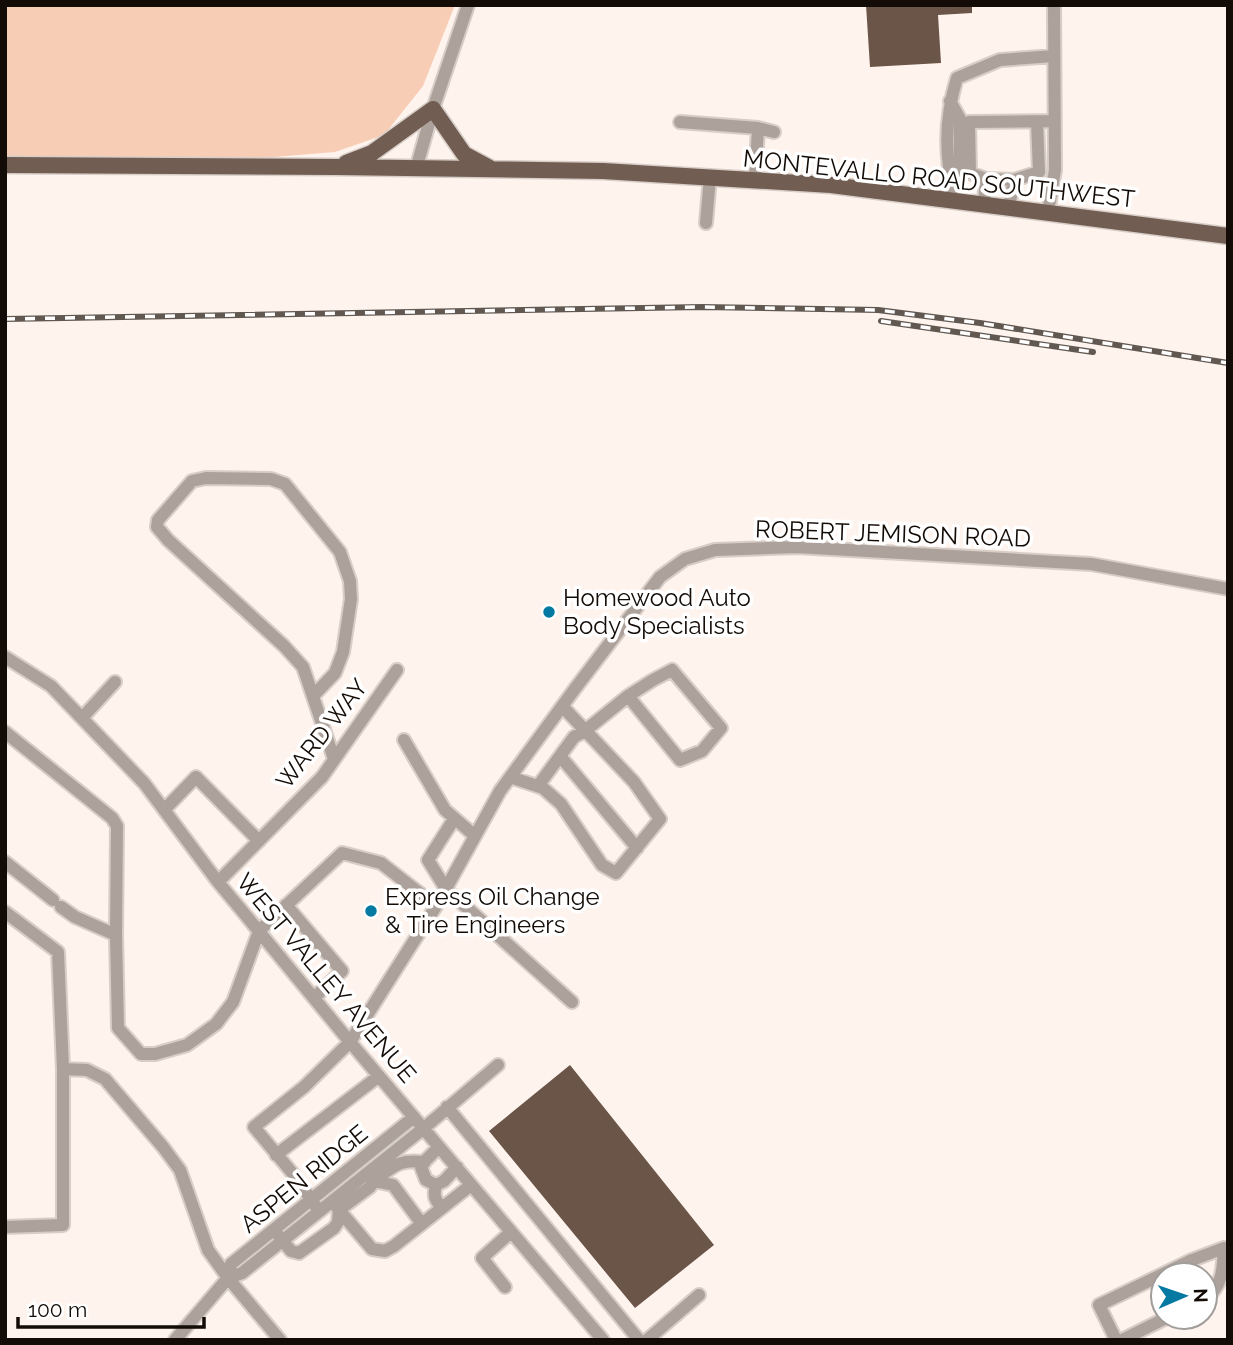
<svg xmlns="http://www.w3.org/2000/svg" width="1233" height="1345" viewBox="0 0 1233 1345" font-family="Raleway,sans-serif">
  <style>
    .green { fill: #f8cdb6 }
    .building { fill: #6b5448 }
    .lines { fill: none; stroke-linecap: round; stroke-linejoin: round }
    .minor-casing { stroke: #d8cec8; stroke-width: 16 }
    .major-casing { stroke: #d8cec8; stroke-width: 19 }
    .minor { stroke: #ada29b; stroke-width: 12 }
    .major { stroke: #715d52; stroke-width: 16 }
    .rail-casing { stroke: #615852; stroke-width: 6 }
    .rail { stroke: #fff; stroke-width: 3.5; stroke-dasharray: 10; stroke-linecap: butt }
    .poi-dot { fill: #0479a2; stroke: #fff; stroke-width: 2.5 }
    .labels { text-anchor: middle; stroke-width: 7; stroke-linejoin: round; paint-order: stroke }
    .street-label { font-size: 24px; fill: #130b06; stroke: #fff }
    .poi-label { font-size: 24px; fill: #130b06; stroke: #fff; text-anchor: start }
  </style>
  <rect width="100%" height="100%" fill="#fef3ed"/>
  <path class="green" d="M5,5H455L423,86L384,135L335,152L274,157L122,158L5,156Z"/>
  <path class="building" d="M866,5H972V13L938,15L941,63L870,67Z
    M570,1065L714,1245L635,1308L489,1131Z"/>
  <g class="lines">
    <defs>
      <path id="minor" d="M950,101L960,119V167L953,181
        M680,122L758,128L774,132
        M416,169L433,109L468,5
        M986,179L1014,180L1039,172L1037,122
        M755,180L758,128
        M951,200C953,185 951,181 949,167C945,137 948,107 957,78L1000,60L1054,56
        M984,204L986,179L970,173L969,122L1054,121
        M1009,207L1014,180
        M1048,212L1055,170L1054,5
        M706,223L710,177
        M5,657L51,686L144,783L218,882L243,912L350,1042L603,1340
        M313,696L335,673L343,652L351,599L350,581L340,552L285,484L271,479L206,478L192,481L158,520L157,527L168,540L284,646L303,667L334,759
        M82,718L115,682
        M5,732L112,818L117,826L116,935
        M404,740L445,810L475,836
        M560,756L637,848
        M510,777L543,788L561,804L602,865L616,873L660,819L634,782L562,706
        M538,786L574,737L586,730L628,696L680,760L702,751L721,728L672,670L653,680L628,696
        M164,810L196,777L259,841
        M454,819L428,860L446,889L572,1002
        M5,862L53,900
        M218,882L322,777L397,670
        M286,905L342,971L314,998
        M61,907L75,917L116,935L118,1028L141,1054H155L187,1045L216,1024L233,1002L259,931L342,853L381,863L436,906
        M5,912L58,952L63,1069V1225L5,1227
        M63,1069L87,1070L105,1079L163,1147L180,1170L208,1250L228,1278L280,1340
        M447,1107L639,1340
        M439,1147L426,1160L421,1167L426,1180L436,1185L444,1181L457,1167
        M276,1155L379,1076
        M374,1181L393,1185L422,1224
        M374,1181C394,1166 398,1159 424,1162
        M436,1185C433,1196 435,1200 442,1208
        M335,1205L339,1210L370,1187L374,1181L367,1174
        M339,1210L372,1249L385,1251L394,1246L471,1185
        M319,1211L294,1175L254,1127L304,1087L350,1042L438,903L500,791L574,690L660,577L685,559L715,550L797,547L1091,564L1228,589
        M278,1235L291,1251L299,1253L334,1228L338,1222L339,1210
        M228,1278L242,1273L424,1128L498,1065
        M505,1287L482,1258L511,1232
        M175,1340L228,1278L231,1264L414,1117
        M647,1340L699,1295
        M1116,1340L1099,1305L1192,1260L1224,1248C1223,1267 1223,1287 1205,1298
        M1122,1340L1168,1317"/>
      <path id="major" d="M346,163L372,153L433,109L464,154L490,168
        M5,165L336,167L603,171L831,185L1228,236"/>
    </defs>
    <use href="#minor" class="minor-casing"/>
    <use href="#major" class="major-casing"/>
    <use href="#minor" class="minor"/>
    <use href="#major" class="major"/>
    <defs>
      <path id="rail" d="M5,319L702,307L878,310L980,323L1228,363
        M881,321L1093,352"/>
    </defs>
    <use href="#rail" class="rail-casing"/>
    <use href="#rail" class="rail"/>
  </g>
  <g class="poi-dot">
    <circle cx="549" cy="612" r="7"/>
    <circle cx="371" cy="911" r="7"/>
  </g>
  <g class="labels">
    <g class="street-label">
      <text transform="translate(939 179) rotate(6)" y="8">MONTEVALLO ROAD SOUTHWEST</text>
      <text transform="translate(893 534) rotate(2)" y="8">ROBERT JEMISON ROAD</text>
      <text transform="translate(322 734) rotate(-52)" y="8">WARD WAY</text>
      <text transform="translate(326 978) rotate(50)" y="8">WEST VALLEY AVENUE</text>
      <text transform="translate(304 1179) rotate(-39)" y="8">ASPEN RIDGE</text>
    </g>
    <g class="poi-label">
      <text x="563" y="606">Homewood Auto<tspan x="563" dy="28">Body Specialists</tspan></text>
      <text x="385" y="905">Express Oil Change<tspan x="385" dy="28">&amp; Tire Engineers</tspan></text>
    </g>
  </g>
  <rect width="1233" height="1345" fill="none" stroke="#130b06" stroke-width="14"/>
  <g transform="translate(1184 1296) rotate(88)"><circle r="33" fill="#ffffff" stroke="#a19d9b" stroke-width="2"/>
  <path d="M0-5L12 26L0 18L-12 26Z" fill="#0479a2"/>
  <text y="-10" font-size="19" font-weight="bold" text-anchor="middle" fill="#130b06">N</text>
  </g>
  <path d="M18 1317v10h186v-10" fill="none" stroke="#130b06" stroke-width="3.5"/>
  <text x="28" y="1317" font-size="21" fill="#130b06" stroke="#ffffff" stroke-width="5" paint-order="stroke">100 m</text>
</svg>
